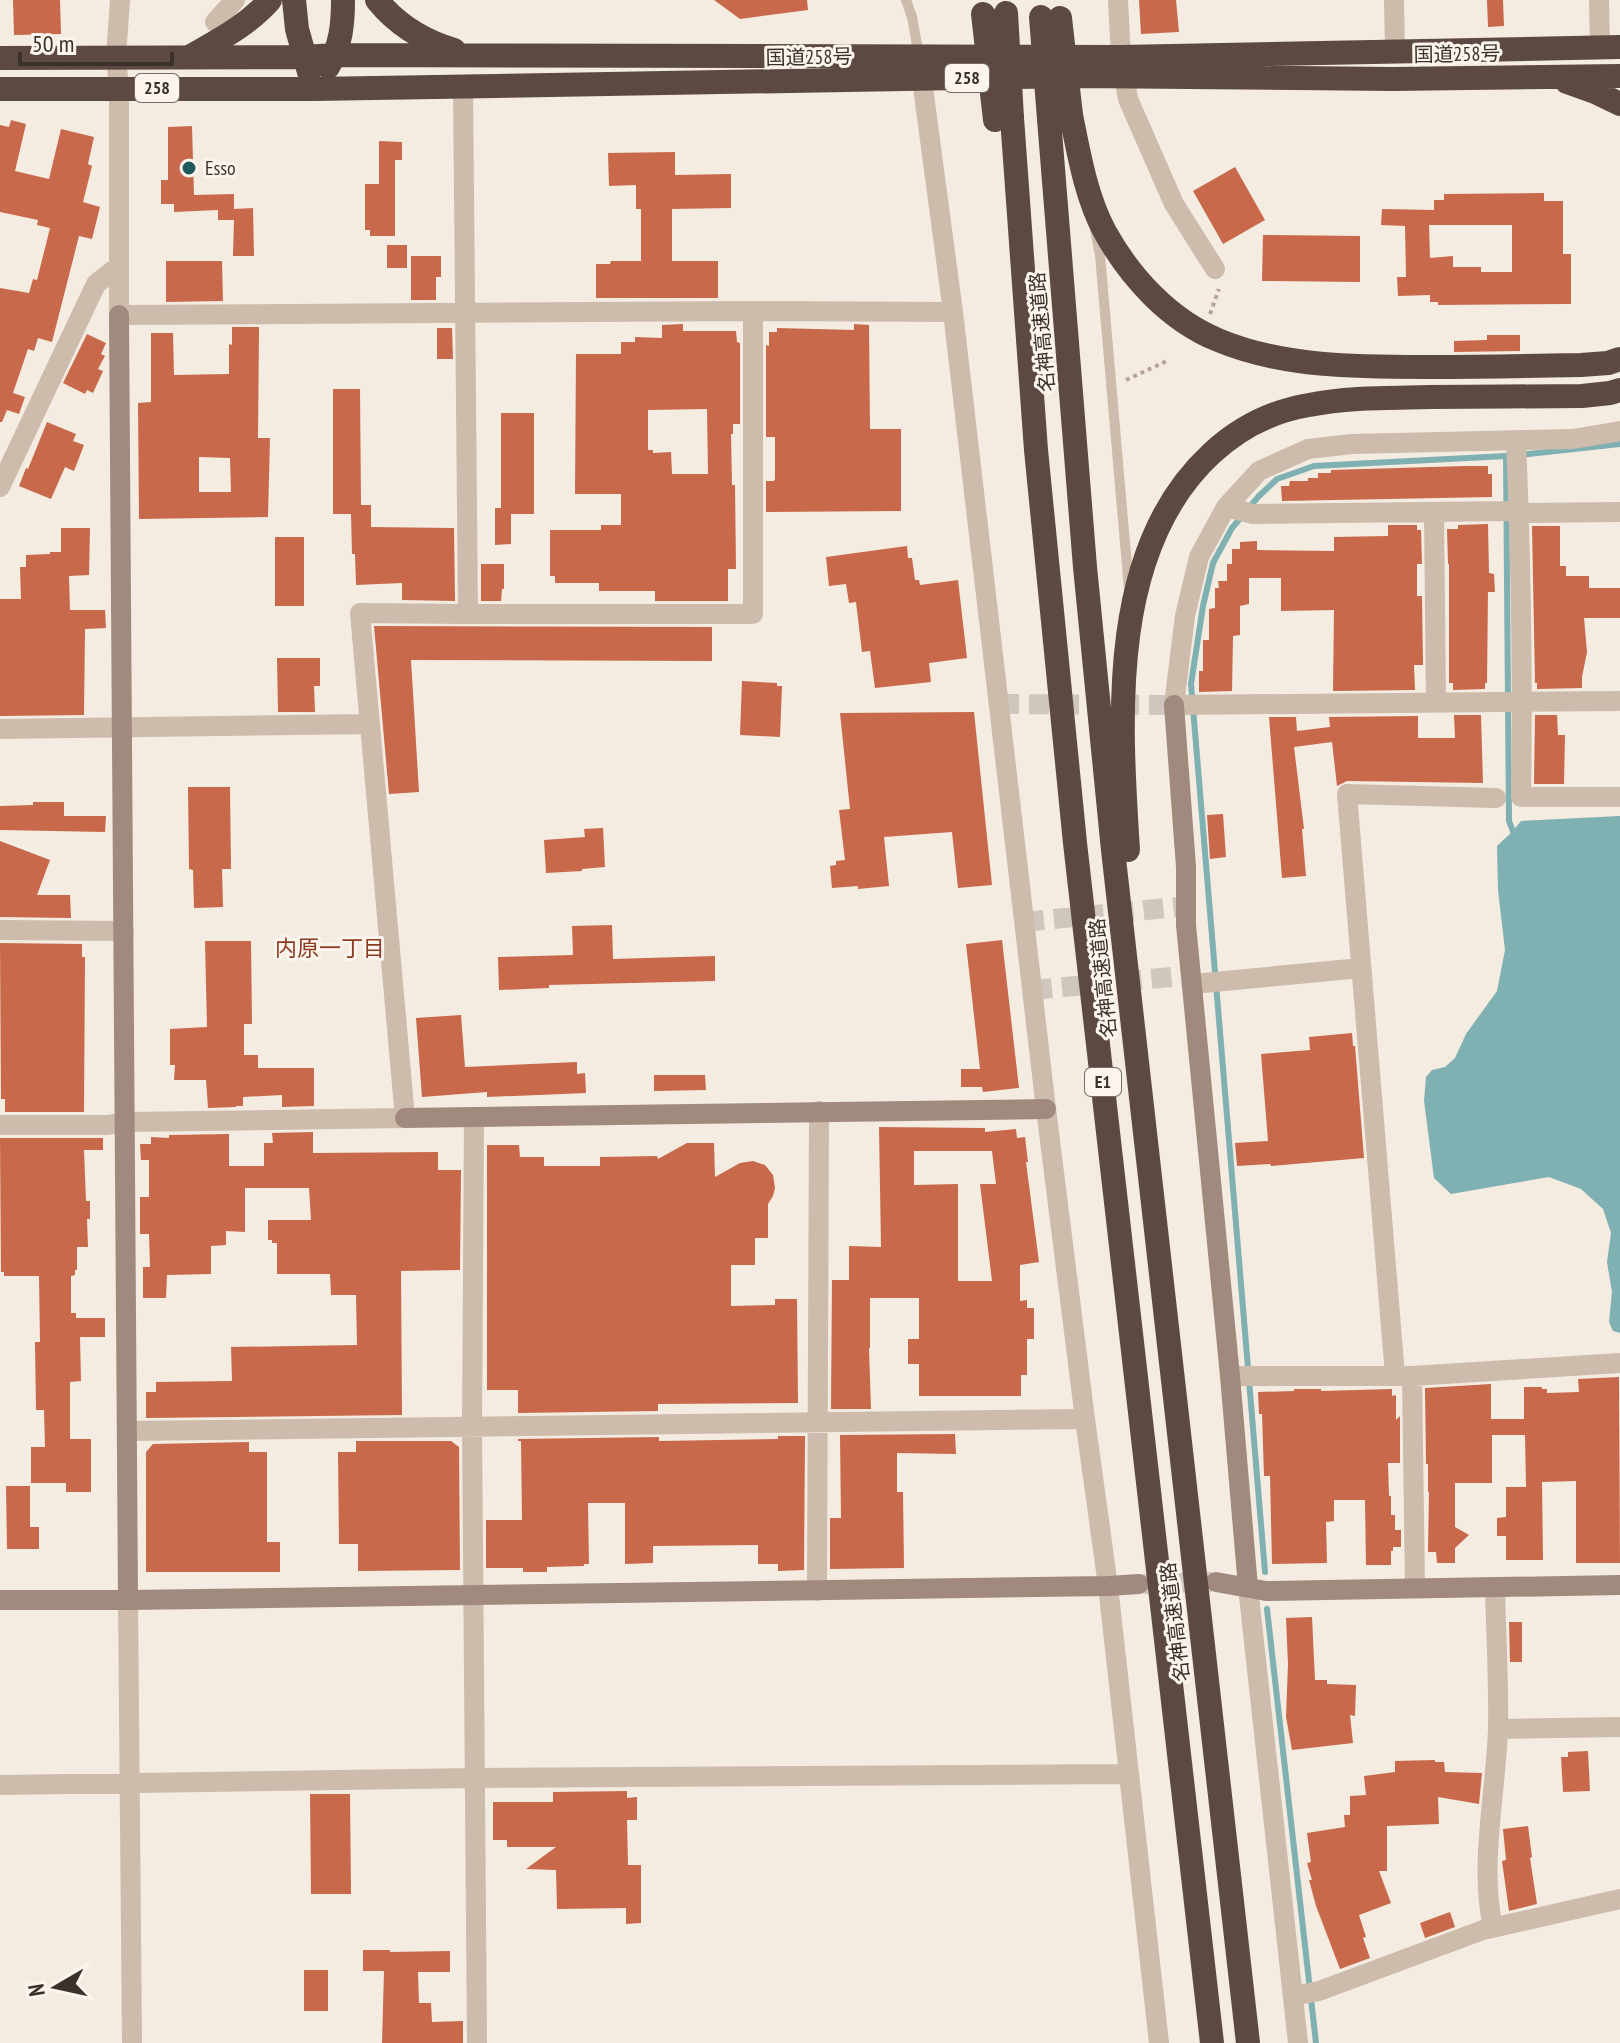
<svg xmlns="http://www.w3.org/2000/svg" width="1620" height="2043" viewBox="0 0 1620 2043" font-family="'PT Sans Narrow','Noto Sans JP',sans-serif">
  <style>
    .water { fill: #7fb0b2 }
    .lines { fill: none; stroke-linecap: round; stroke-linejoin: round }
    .stream { stroke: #7fb0b2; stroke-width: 6 }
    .building { fill: #c8694b; fill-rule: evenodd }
    .street-tunnel { stroke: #cfc6bd; stroke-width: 20; stroke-dasharray: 20 10; stroke-linecap: butt }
    .path { stroke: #b9a596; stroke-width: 4; stroke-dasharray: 4 4; stroke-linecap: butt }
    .lane { stroke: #cdbbac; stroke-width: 10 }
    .street { stroke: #cdbbac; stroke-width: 20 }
    .secondary { stroke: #a18a7d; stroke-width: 20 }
    .highway { stroke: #5c4a42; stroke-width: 24 }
    .highway-bridge { stroke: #5c4a42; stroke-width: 24 }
    .poi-dot { fill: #1f5a5e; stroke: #fbf5ee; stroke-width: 3 }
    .labels { text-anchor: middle; stroke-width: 6; stroke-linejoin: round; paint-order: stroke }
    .shield { fill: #fbf5ee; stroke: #756b66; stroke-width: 2 }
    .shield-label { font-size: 18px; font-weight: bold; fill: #3b302b }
    .street-label { font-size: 20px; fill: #3b302b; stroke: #fbf5ee }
    .poi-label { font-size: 20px; fill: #3b302b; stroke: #fbf5ee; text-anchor: start }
    .neighbourhood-label { font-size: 22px; fill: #8c3b22; stroke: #fbf5ee }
  </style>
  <rect width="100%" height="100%" fill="#f4ebe1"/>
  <path class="water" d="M1620,816V1333L1613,1331L1609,1322L1612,1292L1607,1262L1611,1233L1603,1209L1581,1189L1549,1177L1451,1194L1434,1178L1424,1101L1426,1077L1432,1070L1445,1067L1455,1058L1466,1034L1497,991L1505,950L1498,890L1497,846L1513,831L1521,821Z"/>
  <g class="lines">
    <path class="stream" d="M1520,455L1620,444
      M1265,1572L1191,684L1203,606L1213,563L1232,528L1258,497L1277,479L1314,466L1506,456L1509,821L1516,839
      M1267,1609L1316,2043"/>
  </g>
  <path class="building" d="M13,0H60L61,34L14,35Z
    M714,0H807L808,10L740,19Z
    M1139,0H1176L1179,32L1141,34Z
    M1487,0H1503L1504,26L1488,27Z
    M11,120L26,124L15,171L49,179L61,129L94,137L88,164L92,166L83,202L100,207L92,239L79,236L52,342L38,338L34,351L28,349L13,393L25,397L19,414L7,410L2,422H0V288L29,293L33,279L37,280L50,228L37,225L38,220L0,212V125L9,127Z
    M192,126L194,195L234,194V220V209L253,208L254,256H233L234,220H218V210L174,212V204H161V180H168V127Z
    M379,141L402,142V160H395V236H370V230H365V184H379Z
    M675,152V175L731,174V208L672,209V261H718V298H596V264H610L611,261H641V209H636V185L609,186L608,153Z
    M1235,167L1265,220L1223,244L1193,191Z
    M1544,193V201H1563V254H1571V304L1438,305V302H1430V295L1398,296L1397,277H1406L1405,226L1381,225L1382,209L1434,210V200H1444V194ZM1429,225H1512V272H1481V267H1453V256L1430,258Z
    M1263,235L1360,236V282L1262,281Z
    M387,245H407V268H387Z
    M411,256H441V277H436V300H411Z
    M166,261H222L223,301L166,302Z
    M683,324V331H736L737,342L740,343V424H733V434H731L732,485H735L736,569H728V601H655V591H599V583H555V576H550V530H601V525H621V494H575L576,354H621V342H635V337L662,338V325ZM707,409L708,474H672L671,452L653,453V450H648V410Z
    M854,324L869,325L870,429H901V511L766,512V481H774L775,479V437H766V345L769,346V332H777V328L854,330Z
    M232,327H259L258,438H270L268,517L139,519L138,403L151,402V333H173L174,375L229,374V344L232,345ZM199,457L230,458L231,492H199Z
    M437,328H452L453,359H437Z
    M87,334L106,343L101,354L105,356L98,369L103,371L93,393L87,390L85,394L63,383Z
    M1487,335H1520V351L1454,352V341L1487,340Z
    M333,389H360L361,505H371V527L454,528L455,601L402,600V583L356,585L355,554H352L351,514H333Z
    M501,413H534V514H511V544L495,545V508H501Z
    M47,422L76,434L73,441L84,445L74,471L65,467L51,499L19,486L26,468L28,469Z
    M1465,466H1488V474H1492V497L1282,501L1281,486H1289L1290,481H1308V478H1318V473H1331V470Z
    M1488,524L1489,573L1494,574L1495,592H1488L1487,683H1485V689L1453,690V683H1449V564H1448L1447,529H1458V525Z
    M1388,525H1417V530H1421L1422,564H1417V596H1422L1423,665H1414L1415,690L1333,691L1334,610L1281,611V578H1249V604L1240,606V635L1233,636L1232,691L1199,692V671H1203V640H1209V609L1215,608V588H1219L1218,581H1227V564H1232V549H1240V542L1257,541V550L1334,551V537L1388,536Z
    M1532,526H1560V566H1566V576H1589V588H1620V618H1584L1587,652L1582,677V688L1537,689V683H1535Z
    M61,528H90L89,575L69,576L70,610H105L106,628L85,629L84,715L0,716V599H21L20,567H26V555L50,554V552H61Z
    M275,537H304V606H275Z
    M907,546L908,558H912L915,580H919L920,585L958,580L967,658L929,663L931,682L875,688L870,651L862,652L856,602L849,603L846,584L829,586L826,557Z
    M481,564H504V589H502L501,601H481Z
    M374,626L712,627V661L411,660L419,792L389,794Z
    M277,658H320V686H314L315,712H278Z
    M742,681L777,683V686H782L780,737L740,735Z
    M974,712L992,885L958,888L952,832L884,837L889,886L858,889V886L832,888L830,866L836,865V861L845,860L839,810L850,809L840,713Z
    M1454,715H1481L1483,783L1347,781L1337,786L1332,742L1294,747L1304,829H1302L1306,876L1282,878L1269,717H1296L1297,731L1330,727L1329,717L1418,716V738H1455Z
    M1535,715H1557L1558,735H1565L1564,784H1534Z
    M188,787H230L231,869H222L223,907L194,908L193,870L189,869Z
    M33,802H64V816H106L105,832L0,830V806L33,805Z
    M1223,814L1226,857L1210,859L1207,815Z
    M603,828L605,867L582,869V871L546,873L544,840L585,837L584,829Z
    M0,841L50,860L37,895H70L71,918L0,917Z
    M612,925L613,959L715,956V981L549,985V988L499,990L498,957L573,955L572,926Z
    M1002,940L1019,1088L983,1092L982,1087H961V1069H980L966,944Z
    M205,941H251L252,1024H244V1055H258V1068H314V1106L282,1107V1095L243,1097V1106H236V1107L208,1108L206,1080H174L175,1065H170V1029L207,1027Z
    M0,943L82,944V957H85L84,1112H5V1099H1Z
    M461,1015L465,1067L577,1062V1074L585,1073L586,1093L487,1097V1092L422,1097L416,1018Z
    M1352,1033L1353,1046H1355L1364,1158L1271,1166L1270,1164L1237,1166L1235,1143L1268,1141L1261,1054L1310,1050L1309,1037Z
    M654,1075H705L706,1090L654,1091Z
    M879,1127L985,1128V1132L1016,1129L1017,1138L1025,1137L1028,1162H1026L1039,1262L1020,1265V1301L1027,1300V1308H1034V1339H1027V1375H1021V1396H919V1364H908V1339H919V1298H870V1348H869L871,1409H831L832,1280H849V1246L881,1247ZM914,1151H992L996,1184H980L992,1281H958V1184L914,1185Z
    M313,1132V1153L438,1152V1170H461L460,1270L401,1271L402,1415L146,1418V1392H156V1382L232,1381L231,1347L357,1345L356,1295H331L330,1274H277V1243H272V1240H268V1220H311L309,1188H245V1232L226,1231V1245L211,1246V1274L167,1275L166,1298H143V1267H150L149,1234H140V1197H149V1160H141L140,1144H151V1137L169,1138V1135L229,1134V1166H264V1143H273L272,1133Z
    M0,1138H103V1150H84L86,1201H90V1219H87L88,1247H77V1270H75V1275L71,1276V1313H76V1318H105V1337H80L81,1381L70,1382V1439H91V1492H66V1483H31V1447H45L44,1410H36L35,1342H40L39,1276H4V1272H1Z
    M687,1143H714L715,1177L740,1163L753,1161L765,1165L773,1175L775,1188L773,1196L768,1204V1238H755V1265H731V1306L775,1305V1299H797L798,1403L658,1404V1411L518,1413V1390H487V1145H519L520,1157H544V1166H600V1157L657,1156L658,1159Z
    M1619,1377L1620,1563H1576V1481L1542,1482L1543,1560H1506V1536H1497V1518L1506,1517V1487H1526L1525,1435H1492V1483H1455V1527L1469,1535L1455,1548V1563H1437L1436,1552H1428L1429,1492H1428V1464H1426L1425,1388L1491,1384V1419H1524V1387H1542V1389H1547V1393L1579,1392L1578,1379Z
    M1294,1389H1321V1391L1392,1389V1396L1396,1395V1420L1400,1416V1463H1388L1389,1496H1391V1515H1395V1530H1401V1547H1393V1551H1391V1565H1366L1365,1500H1334V1521L1326,1522L1327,1563L1272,1564L1270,1476H1264L1262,1414H1259L1258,1392L1294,1391Z
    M955,1434L956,1454L897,1453V1492H903L904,1568L830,1569V1518H841L840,1435Z
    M778,1436H805L804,1570L778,1571V1564H758V1545L653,1546V1563L625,1564V1503H588L589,1564H584V1566L547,1567V1572H523V1568H486V1520H522L521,1441H518V1439L659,1437V1441L778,1439Z
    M356,1441H451L459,1447L460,1570L358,1571V1544H339L338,1452H356Z
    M249,1442V1452H267V1542H280V1572H146V1452L153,1444Z
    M6,1486H30V1527H39V1549H7Z
    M1312,1617L1315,1680H1327V1684L1356,1685L1355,1716L1350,1715L1353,1743L1292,1750L1286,1717L1288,1664L1286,1618Z
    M1509,1622H1522V1662H1510Z
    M1588,1751L1590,1791L1563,1792L1561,1757H1568V1752Z
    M1435,1760V1762H1444L1445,1772L1482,1773L1479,1804L1438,1797L1439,1824L1387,1826V1871H1379L1391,1903L1359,1915L1366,1937L1363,1938L1370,1958L1340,1969L1316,1906L1309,1880H1312L1307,1863L1311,1862L1307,1833L1345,1827L1344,1815H1350V1796L1366,1795L1364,1776L1395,1772V1761Z
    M627,1791V1798L637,1797V1820H627L628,1865H641V1923L626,1924V1908L557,1909L556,1870L526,1869L556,1847H507V1840H493V1802H553V1792Z
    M310,1794H350L351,1894H311Z
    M1528,1826L1532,1857L1530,1858L1537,1904L1509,1911L1502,1861L1506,1860L1503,1829Z
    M1450,1912L1455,1927L1425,1938L1420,1923Z
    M363,1950H390V1952L450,1951V1972H418L419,2003H431L432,2022L463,2021V2043H382L384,1971H363Z
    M304,1970H328V2011H304Z"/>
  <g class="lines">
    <path class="street-tunnel" d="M999,704L1174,705
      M1024,922L1187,906
      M1032,990L1192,975
      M1144,1584L1212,1582"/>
    <path class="path" d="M1210,314L1219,289
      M1126,380L1169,360"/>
    <path class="lane" d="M906,0L912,17L919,56
      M1095,230L1100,255L1129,589"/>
    <path class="street" d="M120,0L116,57L119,88V315L753,311L953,312
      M1118,0L1121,57L1128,99L1174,204L1215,269
      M1394,0L1395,52
      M1599,0L1600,47
      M215,22L235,0
      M920,65L953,312L1046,1109L1085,1419L1108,1586L1159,2043
      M463,87L468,614H753V311
      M1620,431L1573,439L1352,444L1308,449L1259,471L1226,507L1199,557L1185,616L1174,705L1620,701
      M1516,441C1521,560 1523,679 1521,797H1620
      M0,487L96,284L119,266
      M1226,507L1253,514L1513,511L1520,513L1620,512
      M1434,513L1436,703
      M0,729L370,724
      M0,930L124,931
      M1193,984L1361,968
      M474,1117L472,1426L477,2043
      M0,1125H108L125,1122L405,1118L360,613L468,614
      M1395,1375L1347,794L1496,798
      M1230,1376H1412L1620,1363
      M1412,1376L1415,1587
      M128,1431L1085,1419
      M1248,1587L1298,2043
      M817,1591L819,1111
      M128,1600L132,2043
      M1498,1729L1620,1727
      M0,1785L475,1778L1128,1774
      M1493,1927C1479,1866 1496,1792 1498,1729C1499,1682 1496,1634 1495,1587
      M1293,1996L1319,1991L1483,1930L1620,1899"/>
    <path class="secondary" d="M119,315L128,1600
      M1174,705L1186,867V925L1230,1376L1248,1587
      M405,1118L1046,1109
      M1216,1582L1266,1591L1620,1585
      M0,1600H128L1108,1586L1139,1584"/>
    <path class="highway" d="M294,0L297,29L309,72
      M377,0C397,25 424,41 454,50
      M191,56C219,40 248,25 270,0
      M0,58L304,57L335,55L1121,57L1620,47
      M328,67C341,46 343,24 343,0
      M1567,82L1595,92L1620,104
      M0,89H314L1079,76L1392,79L1620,76
      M1071,115C1079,154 1086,197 1105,232C1130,277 1169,320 1218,340C1284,368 1364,367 1434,367C1483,367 1532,366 1581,365L1608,363L1620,359
      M1012,118L1036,450L1075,843L1212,2043
      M1049,119L1085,567L1113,850L1248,2043
      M1128,850C1120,721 1107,549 1212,453C1239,428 1273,411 1309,405C1348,397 1390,398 1430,397C1481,397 1531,396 1582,396L1610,393L1620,390"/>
    <path class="highway-bridge" d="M1006,13L1012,118
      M983,14L995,120
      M1041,17L1049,119
      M1060,18L1071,115"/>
  </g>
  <circle class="poi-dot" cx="189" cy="168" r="8"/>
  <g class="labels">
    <g class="shield">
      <rect x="945" y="64" width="44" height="28" rx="6"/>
      <rect x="135" y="74" width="44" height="28" rx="6"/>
      <rect x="1085" y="1068" width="36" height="28" rx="6"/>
    </g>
    <g class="shield-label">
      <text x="967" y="84">258</text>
      <text x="157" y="94">258</text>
      <text x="1103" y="1088">E1</text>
    </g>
    <g class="street-label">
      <text transform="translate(1457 54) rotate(-1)" y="7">国道258号</text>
      <text transform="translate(809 57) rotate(-1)" y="7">国道258号</text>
      <text transform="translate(1042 332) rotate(-95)" y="7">名神高速道路</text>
      <text transform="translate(1103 978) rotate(-96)" y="7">名神高速道路</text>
      <text transform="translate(1175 1622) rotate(-97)" y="7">名神高速道路</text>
    </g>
    <g class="poi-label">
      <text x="205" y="175">Esso</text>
    </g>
    <g class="neighbourhood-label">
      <text x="330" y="956">内原一丁目</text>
    </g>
  </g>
  <g transform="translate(56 1987) rotate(261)" stroke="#fbf5ee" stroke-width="6" paint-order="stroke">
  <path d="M0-6L14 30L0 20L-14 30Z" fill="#3b302b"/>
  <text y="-12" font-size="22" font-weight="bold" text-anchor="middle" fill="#3b302b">N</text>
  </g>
  <path d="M20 52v12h152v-12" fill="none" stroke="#3b302b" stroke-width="4"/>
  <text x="32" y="52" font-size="24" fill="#3b302b" stroke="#fbf5ee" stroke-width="6" paint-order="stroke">50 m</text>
</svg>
